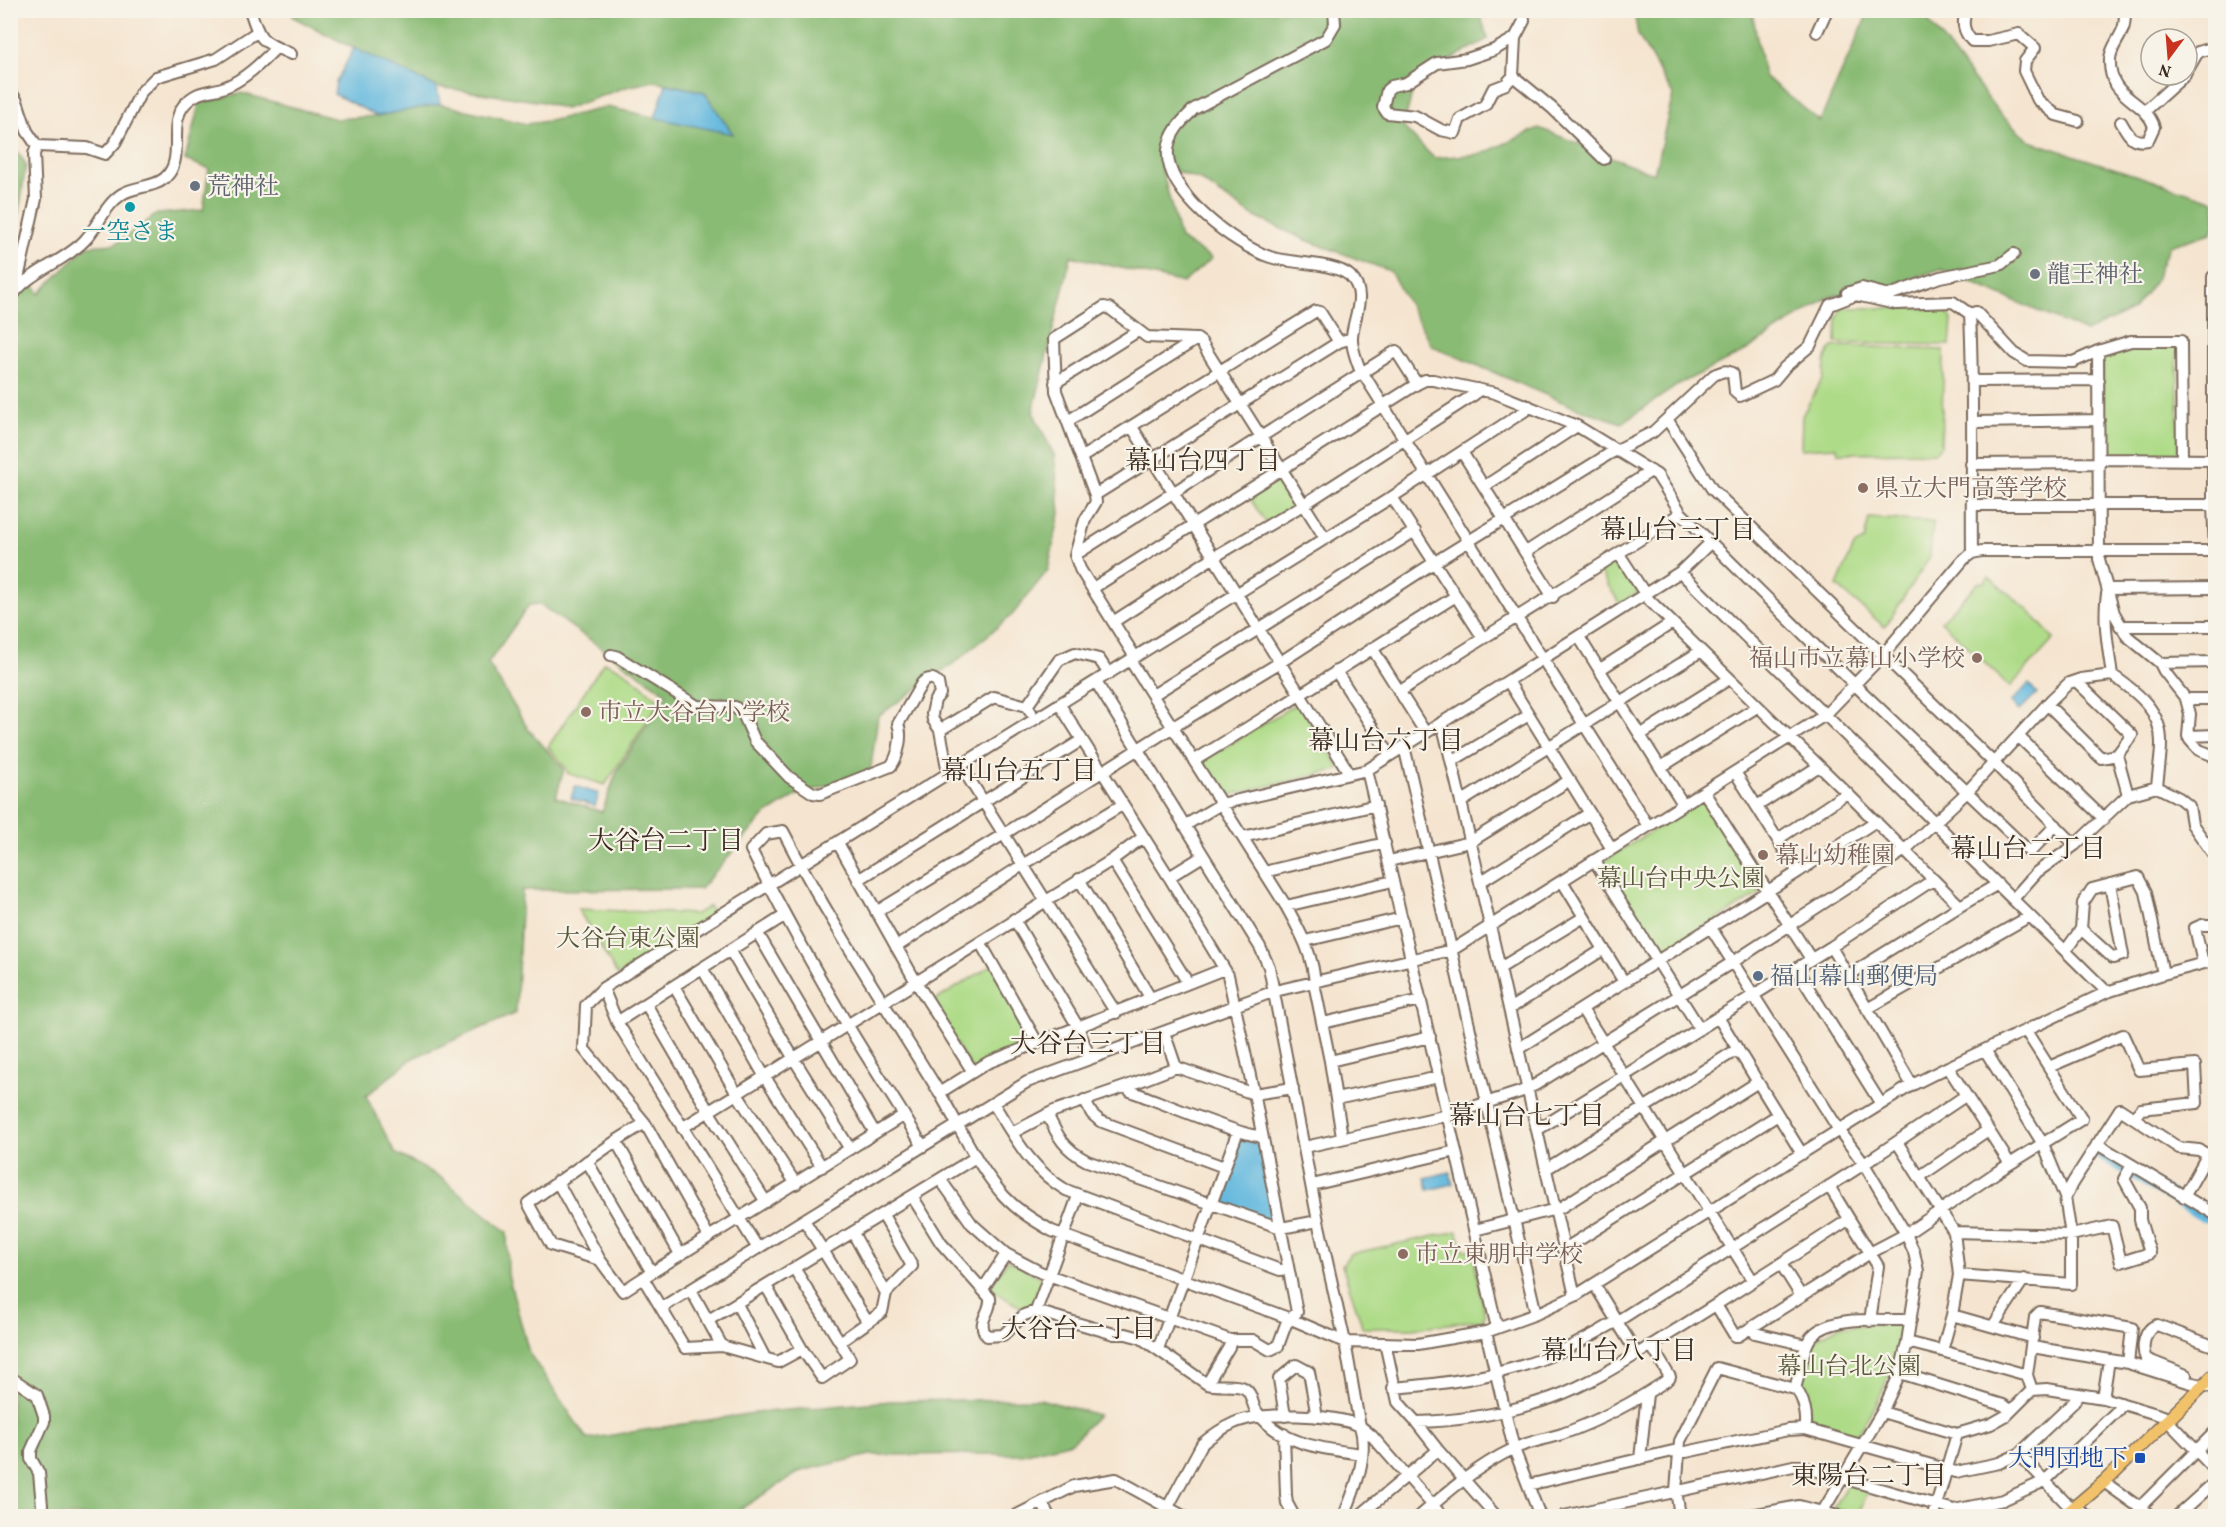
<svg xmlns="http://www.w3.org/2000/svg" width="2226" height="1527" viewBox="0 0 2226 1527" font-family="Vollkorn,'Noto Serif JP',serif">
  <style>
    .green { fill: #aedb87; stroke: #748252; stroke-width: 1.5 }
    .forest { fill: #8abb74; stroke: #627249; stroke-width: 1.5; fill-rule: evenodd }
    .water { fill: #61b7de; stroke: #4e707e; stroke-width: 1.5 }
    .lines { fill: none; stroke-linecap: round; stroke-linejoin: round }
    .river { stroke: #61b7de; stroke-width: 12 }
    .minor-casing { stroke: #7c6b5c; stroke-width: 14 }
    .major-casing { stroke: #7c6b5c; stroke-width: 15 }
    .minor { stroke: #fff; stroke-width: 10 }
    .major { stroke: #f2c26a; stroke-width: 12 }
    .worship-dot { fill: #6b7280; stroke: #f7f3e8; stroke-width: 2 }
    .culture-dot { fill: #0f9aa8; stroke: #f7f3e8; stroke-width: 2 }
    .education-dot { fill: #8d6e63; stroke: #f7f3e8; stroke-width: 2 }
    .service-dot { fill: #5c6f8a; stroke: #f7f3e8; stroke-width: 2 }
    .transit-dot { fill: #1a4fb4; stroke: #f7f3e8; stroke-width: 2 }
    .labels { text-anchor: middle; stroke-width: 4.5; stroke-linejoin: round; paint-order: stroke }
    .worship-label { font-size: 24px; fill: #5b616d; stroke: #f7f3e8; text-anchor: start }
    .culture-label { font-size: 24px; fill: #0d838f; stroke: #f7f3e8 }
    .education-label { font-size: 24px; fill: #785e54; stroke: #f7f3e8; text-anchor: start }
    .park-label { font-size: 24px; fill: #585638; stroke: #f7f3e8 }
    .service-label { font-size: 24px; fill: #4e5e75; stroke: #f7f3e8; text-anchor: start }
    .transit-label { font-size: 24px; fill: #164399; stroke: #f7f3e8; text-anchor: end }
    .neighbourhood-label { font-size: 26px; fill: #3b2a1e; stroke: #f7f3e8 }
  </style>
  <rect width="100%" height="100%" fill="#f7f3e8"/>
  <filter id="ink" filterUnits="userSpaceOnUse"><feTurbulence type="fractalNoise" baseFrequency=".0167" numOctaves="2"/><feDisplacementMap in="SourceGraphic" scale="12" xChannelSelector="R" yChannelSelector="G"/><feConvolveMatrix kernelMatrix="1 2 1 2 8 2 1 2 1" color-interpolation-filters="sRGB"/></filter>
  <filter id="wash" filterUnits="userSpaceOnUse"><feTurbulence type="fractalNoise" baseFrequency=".008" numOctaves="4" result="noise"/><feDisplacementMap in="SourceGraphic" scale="24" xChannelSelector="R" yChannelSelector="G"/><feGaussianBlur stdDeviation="1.35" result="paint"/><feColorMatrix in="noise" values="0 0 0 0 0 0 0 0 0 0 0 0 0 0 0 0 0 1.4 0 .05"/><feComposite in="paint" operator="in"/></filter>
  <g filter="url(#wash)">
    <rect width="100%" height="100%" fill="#f5e5d0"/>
    <path class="green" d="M1842,308H1942L1952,319L1950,345L1836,343L1837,318Z
      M2133,344H2177L2179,456L2102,455L2103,354Z
      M1842,346L1944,350L1941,446L1935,452L1838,453L1837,447L1801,449L1802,416L1823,378L1826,358L1829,351L1833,347Z
      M1284,475L1303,505L1268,526L1249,497Z
      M1869,518L1933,522L1930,556L1885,627L1837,586L1854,546L1864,541Z
      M1617,560L1638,592L1620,604L1599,571Z
      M1989,577L2028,610L2054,639L2010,687L1941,621L1979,582L1983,583Z
      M604,662L624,671L658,699L657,706L605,785L567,773V769L548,747Z
      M1299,702L1340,769L1222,797L1201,762Z
      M1703,800L1726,834L1761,893L1657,955L1602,865L1611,856Z
      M709,906L714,913L618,976L578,909L696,914Z
      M992,965L1036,1042L973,1071L931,1003Z
      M1457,1231L1464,1250H1472L1485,1316L1482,1320L1412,1328H1363L1342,1265L1350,1254Z
      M1008,1260L1044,1279L1034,1305L1022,1308L995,1292L991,1286Z
      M1904,1324L1891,1371L1876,1405L1853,1439L1812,1427L1806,1388L1803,1383L1812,1343L1815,1339L1839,1326Z
      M1848,1483L1869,1489L1858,1515L1835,1509L1834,1506Z"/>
    <path class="forest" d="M1920,10L2000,114L2030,141L2215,201L2216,225L2211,233L2169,246L2154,282L2133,310L2086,332L1941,269L1880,289L1830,296L1742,353L1681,383L1622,423L1574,407L1432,346L1390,271L1306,240L1253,216L1200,180L1161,166L1180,239L1212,258L1183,283L1071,256L1033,412L1054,455L1060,513L1048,570L1013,614L957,661L878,716L870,774L799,794L764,816L700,889L522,890L516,1013L413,1058L366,1096L395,1153L440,1177L507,1232L508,1275L529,1353L587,1439L754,1413L891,1401L1040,1399L1098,1415L1072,1442L1022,1454L870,1455L801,1471L729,1516H11L10,143L26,164L14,246L39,294L87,246L115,244L157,214L203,210L209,169L185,160L199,104L241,93L336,119L377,116L440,104L527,124L554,120L607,107L732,134L704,92L654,81L626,87L565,109L544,102L437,87L363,53L293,17L292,11H1479L1488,39L1416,79L1403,127L1434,158L1482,154L1539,128L1654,174L1673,95L1638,35L1634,11H1752L1764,76L1820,121L1869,11ZM539,604L667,694L617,771L602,812L556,797L564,769L528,729L488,663L529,605Z"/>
    <path class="water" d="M354,48L437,87L440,104L377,116L334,94L336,82Z
      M666,84L704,92L733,134L655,118Z
      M2029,684L2037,693L2019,711L2011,702Z
      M575,786L599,794L595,806L571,798Z
      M1241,1138L1260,1145L1278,1225L1214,1202Z
      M1450,1172L1453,1184L1428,1190L1425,1178Z"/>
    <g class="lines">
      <path class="river" d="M2098,1152L2203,1216L2216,1221"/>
    </g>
  </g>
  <g filter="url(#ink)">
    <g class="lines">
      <defs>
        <path id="minor" d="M250,10C260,41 261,41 291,54
          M1334,10L1335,24L1326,39L1194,109C1182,121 1170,132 1168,150C1164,192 1235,245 1270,257C1291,264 1335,262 1350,276C1368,294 1354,315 1352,336C1351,347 1356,358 1359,367L1648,826
          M1523,10L1524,21L1515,38L1513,76L1552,108L1604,159
          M1966,10C1962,23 1963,31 1972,41H1988L2019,34L2035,48L2025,61L2024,71L2038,100L2056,115L2078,121
          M1817,32L1827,10
          M2187,71L2198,52L2208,49L2216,51
          M1513,76L1506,84L1493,89L1485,105L1460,119L1455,133L1441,130L1415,116L1387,113L1383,107L1387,90L1392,86L1406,83L1437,63L1467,59L1494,50L1515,38
          M10,91L17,101L27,131L37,146
          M2145,111L2185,75
          M2121,122C2129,136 2132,143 2148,140L2154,127C2145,98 2108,100 2110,59C2111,47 2119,40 2123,29C2125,24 2125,16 2125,10
          M37,146L87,148L105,154L115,143L141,92L156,77L216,59L257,32
          M15,292L36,199L34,154L37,146
          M1847,293L1862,288L1889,295L1940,277L2000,265L2014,254
          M10,300C25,272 64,263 85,240C98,226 105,205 122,194C135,186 153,188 165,178C186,159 167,126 184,105C198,89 209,93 225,87C244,80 262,62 276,48
          M1974,381L2099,380
          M1055,383L1138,331
          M1667,419L1712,489L1994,763L2075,845
          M1068,421L1197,339
          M1972,422L2099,420
          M1132,427L1346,768L1348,774
          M1462,452L1553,597
          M1082,457L1316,311L1320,312L1339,342L1352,338
          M2100,459L2216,460
          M2182,460L2181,341H2131L2098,351L2099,559L2114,613L2127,636L2160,663L2164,671L2186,699L2190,714L2188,736L2190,740L2199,750L2212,755L2216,760
          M1971,464L2100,463
          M1485,486L1577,426
          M1095,495L1339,342
          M1392,497L1483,638
          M1972,505H2216
          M2215,551L2213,505V277L2216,276
          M1526,552L1651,471
          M1972,553C1971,473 1974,394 1970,314L1976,312L2014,353L2027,361L2073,362L2098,351
          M1619,554L1649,600L1847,793L1960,906L1998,884
          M1075,555L1396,351L1417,384L1425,380H1433L1495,393L1577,426L1657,475L1681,513L1854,684L2030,852L2056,825
          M1680,572L2107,992
          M1093,588L1417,384
          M1113,622L1214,557L1303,505L1475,394L1477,389
          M2120,626H2216
          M1579,637L1683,804
          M1372,648L1425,732
          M611,655L616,656L697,706L735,707L743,714L755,741L789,777L813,793L820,794L891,766C898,757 903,735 898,724L922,683C927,678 933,677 938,683L940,694L935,700L932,714L933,720L940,730L948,773
          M1135,657L1080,569L1075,555L1085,520L1096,502L1095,495L1056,391L1054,339L1104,307L1109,308L1147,337L1197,339L1201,342L1325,538
          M1130,660L1286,906C1300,931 1315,958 1315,988L1330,1061L1342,1137
          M2160,663L2216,662
          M1599,670L1672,623
          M1336,671L1390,755
          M1508,681L1612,849
          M2076,681L2132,735L2117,755L2128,795
          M1096,682L1260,947L1269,967L1318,1221L1345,1342L1358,1416L1360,1426L1372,1436L1442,1516
          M1399,692C1493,631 1588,574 1681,513
          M1153,695L1415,531
          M2186,699H2216
          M2047,704L2101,758L2117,755
          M1027,706L1059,660L1075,653L1099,659L1109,674
          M1442,722L1480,882L1575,1296
          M940,730L994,697L1027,706L1031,712
          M1640,735L1729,679
          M2018,736L2104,819
          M2188,736L2216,735
          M1404,746L1536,1314
          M1195,760C1283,707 1369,650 1456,596
          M1452,761L1529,715
          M961,766L1116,1013
          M1661,767L1757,707
          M1367,770L1497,1328
          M2157,787L2179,798L2189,806L2192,824L2216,858
          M1704,792L1811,959
          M1461,802L1701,651
          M1757,806L1819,766
          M1184,826L1221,804L1367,770L1680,572L1707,546L1711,543
          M1243,837L1376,805
          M1778,839L1847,793
          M838,843L916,982L973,1072
          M1112,860L1188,983
          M1594,860L1700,1029
          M1389,861L1470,842L1570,780
          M1264,872L1385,843
          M1798,872L1876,821
          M1169,877L1203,856
          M1079,879L1151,999
          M858,880L1082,740
          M1562,881L1624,982
          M1480,882L1590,813
          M2013,899L2037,872L2075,845L2128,795L2157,787C2158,773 2161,758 2161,744C2162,711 2137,692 2112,675
          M1286,906L1393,881
          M876,912L1004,834L1173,727L1279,663L1435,562L1609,454L1653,432L1714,375C1721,372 1726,369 1733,374L1735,392L1740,396L1774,380L1785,367L1810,346L1830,305L1856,295L1896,304L1953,302L1970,314
          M1014,919L1078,1027L1090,1059
          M1711,928L1839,1130L1864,1164L1906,1234L1914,1252L1918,1271L1907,1342L1900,1373L1882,1412L1820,1516
          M2081,929L2083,903L2092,889L2138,877L2146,892L2163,974
          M757,932L875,1133
          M1305,941L1402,918
          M980,942L1037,1042
          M896,947L1024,864L1122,805
          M1831,947L1912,1085
          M730,950L794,1059L850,1149
          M2066,950L2081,929L2113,958L2123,955L2110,884
          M2203,963L2195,928L2202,925H2216
          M702,968L765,1077L822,1167
          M1500,968L1584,917
          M1796,968L1881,1104
          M1849,975L1960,906
          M674,986L737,1094L796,1184
          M603,988L617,1022L757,1247
          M646,1004L709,1112L766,1202
          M1509,1009L1604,949
          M1582,1009L1753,1281
          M1867,1009L2030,916
          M1718,1017L1802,1154
          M617,1022L784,916
          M1323,1023L1421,1000
          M1164,1032L1176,1067
          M1518,1049L1798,872L1735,772
          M1330,1061L1430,1037
          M1948,1067L2010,1164
          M2049,1067L2123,1035L2139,1070L2195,1065L2197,1103L2141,1109L2134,1118
          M1127,1086L1130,1091C1151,1098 1248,1139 1262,1136
          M939,1093L987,1063L1224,969
          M1336,1099L1439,1077
          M1084,1100L1092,1114L1100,1121L1224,1167
          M993,1103C1014,1136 1031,1170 1066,1190L1280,1270L1288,1269
          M1047,1114C1058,1137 1064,1149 1087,1161L1281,1228L1318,1221
          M645,1123L616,1141L528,1203L551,1245L600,1260L623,1291L643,1278L685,1348L722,1346L778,1362L802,1349L822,1378L850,1359L840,1342L882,1312L886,1293L912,1266L883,1215
          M682,1128L1112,860L1142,838
          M1537,1130L1831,947L1933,880
          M1012,1133L1054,1111L1127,1086L1176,1067L1254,1094L1293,1088
          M616,1141L680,1254
          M1897,1142L1954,1232L1959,1275L1952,1315L1942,1351L1907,1342
          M2097,1144L2216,1215
          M922,1145C898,1104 871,1065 847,1024C813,967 781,909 751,850L766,834L783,831C829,921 886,1006 939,1092C960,1127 977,1166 1004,1196C1018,1211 1035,1221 1052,1231L1291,1319L1345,1342L1418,1344L1486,1332L1536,1314L1575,1296L1839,1130L1912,1085L1948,1067L2107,992L2163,974L2216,960
          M1305,1147L1448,1115L1520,1092L1535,1085L1733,962L1905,850L1966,793L2052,699L2069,683L2081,679L2112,675C2108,647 2102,616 2108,589L2216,588
          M587,1161L651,1271
          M1546,1169L1738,1049
          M1919,1177L1988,1130
          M940,1179L972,1224L1006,1254L1040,1272L1230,1340H1253L1270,1350L1278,1346L1286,1324L1297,1312L1256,1103L1228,975L1169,877L1060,705
          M557,1181L600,1260
          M1312,1185L1456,1151
          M1829,1186L1878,1266L1870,1321
          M912,1196L941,1243L990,1298C992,1313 975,1321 987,1336L1003,1335L1024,1315L1036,1311L1114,1334H1126L1141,1338L1207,1384C1218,1387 1236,1384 1244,1388C1253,1393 1251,1404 1257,1412C1281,1445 1324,1449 1362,1454
          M2065,1197L2073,1182L2120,1109L2179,1148L2199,1150L2216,1159
          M2184,1197L2208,1154
          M804,1220L867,1321
          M1475,1230L1560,1208L1758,1082
          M1954,1232L2071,1235L2112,1226L2121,1262L2150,1253L2140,1220V1208L2124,1179L2132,1165
          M853,1233L886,1293
          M709,1237L645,1123L584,1049L586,1005L603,988L1392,497L1526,410L1529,406
          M1563,1250L1778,1115
          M1781,1264L1801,1296
          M794,1268L840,1342
          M1959,1275L2071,1284V1235L2065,1197L2043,1144L1985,1050
          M643,1278L904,1115
          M1594,1284L1637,1354
          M766,1286L802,1349
          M983,1289L1006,1254
          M691,1290L722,1346
          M737,1304L765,1358
          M1716,1305L1735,1336H1738L1870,1253L1906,1234L1997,1172L2082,1119L2026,1031
          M661,1308L1027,1082L1275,991L1452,950L1825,715L1882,656L1964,559L1972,553L1982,551H2216
          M1036,1311L1078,1196
          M1952,1315L2033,1338
          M707,1321L976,1157
          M1993,1326L2024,1279
          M1752,1328L1755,1333L1806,1345
          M1486,1332L1514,1449L1540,1516
          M1385,1343L1398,1402L1416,1422L1438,1450L1496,1516
          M2032,1347L2128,1363L2188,1382L2216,1388
          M1158,1349L1238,1131
          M1942,1351L2027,1375
          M1900,1373L2003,1405L2011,1410
          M2186,1375L2146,1359C2141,1348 2144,1329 2157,1325L2216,1347
          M10,1377L37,1395L44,1416V1422L31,1451V1459L39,1473L43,1516
          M1207,1384L1229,1347L1230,1340
          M1393,1388C1444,1384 1494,1377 1542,1359C1568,1350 1592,1335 1616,1322L1864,1164L1965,1096
          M2032,1390L2027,1375L2035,1317L2040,1312L2132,1328L2128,1363
          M2103,1398L2109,1360
          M1882,1412L1957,1434L1991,1424L2007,1415L2032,1390L2047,1389L2103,1398L2163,1416L2216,1471
          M1285,1416L1279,1379L1296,1365L1309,1372L1317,1417
          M1416,1422C1462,1421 1507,1413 1551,1398C1596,1382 1638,1353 1679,1328C1736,1292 1792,1257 1848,1220
          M1805,1429C1808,1419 1804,1396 1795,1389C1799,1376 1803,1345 1812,1336C1833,1314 1881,1321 1911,1320
          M1284,1434L1286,1495L1287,1503L1294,1516
          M2019,1454L2066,1503L2088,1516
          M1640,1459L1647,1394
          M2104,1482L2150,1515L2155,1516
          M1528,1485L1673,1451L1686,1452L1788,1430L1805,1429L1956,1472L1999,1463L2019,1454L2074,1402L2078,1394
          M1042,1503L1049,1516
          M2139,1508L2216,1431
          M1015,1516L1074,1486L1116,1479L1183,1516
          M1163,1516L1202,1444C1211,1436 1223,1428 1234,1423C1259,1411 1335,1414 1360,1426C1369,1455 1355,1489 1344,1516
          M1359,1516L1438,1450
          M1420,1516C1448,1491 1479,1465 1513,1449C1528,1442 1546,1439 1562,1434C1599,1421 1636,1401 1669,1379L1670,1377L1651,1345
          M1564,1516L1793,1466H1800L1954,1510L2003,1500L2038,1484L2049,1477L2118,1410L2121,1403
          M1680,1516L1676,1490L1680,1441L1717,1368L1795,1389
          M1746,1516L1799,1506L1838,1516
          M1933,1516L1957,1434
          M2177,1516L2216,1481"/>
        <path id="major" d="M2064,1516L2104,1482L2216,1373"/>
      </defs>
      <use href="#minor" class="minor-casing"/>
      <use href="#major" class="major-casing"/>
      <use href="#minor" class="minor"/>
      <use href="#major" class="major"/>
    </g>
  </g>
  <g class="worship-dot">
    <circle cx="195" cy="186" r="6"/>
    <circle cx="2035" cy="274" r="6"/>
  </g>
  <circle class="culture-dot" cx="130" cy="207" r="6"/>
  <g class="education-dot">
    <circle cx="1863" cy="488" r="6"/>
    <circle cx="1977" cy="658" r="6"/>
    <circle cx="586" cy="712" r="6"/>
    <circle cx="1763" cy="855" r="6"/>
    <circle cx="1403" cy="1254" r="6"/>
  </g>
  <circle class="service-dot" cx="1758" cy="976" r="6"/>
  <rect class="transit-dot" x="2134" y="1452" width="12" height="12" rx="3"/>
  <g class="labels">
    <g class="worship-label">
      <text x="207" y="194">荒神社</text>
      <text x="2047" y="282">龍王神社</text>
    </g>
    <g class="culture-label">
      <text x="130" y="239">一空さま</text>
    </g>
    <g class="education-label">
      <text x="1875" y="496">県立大門高等学校</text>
      <text x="1965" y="666" text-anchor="end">福山市立幕山小学校</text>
      <text x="598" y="720">市立大谷台小学校</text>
      <text x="1775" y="863">幕山幼稚園</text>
      <text x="1415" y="1262">市立東朋中学校</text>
    </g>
    <g class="park-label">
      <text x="1681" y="886">幕山台中央公園</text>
      <text x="628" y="946">大谷台東公園</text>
      <text x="1849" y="1374">幕山台北公園</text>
    </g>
    <g class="service-label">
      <text x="1770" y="984">福山幕山郵便局</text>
    </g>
    <g class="transit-label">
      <text x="2128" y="1466">大門団地下</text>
    </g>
    <g class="neighbourhood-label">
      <text x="1203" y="469">幕山台四丁目</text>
      <text x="1678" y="538">幕山台三丁目</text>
      <text x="1386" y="749">幕山台六丁目</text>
      <text x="1019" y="779">幕山台五丁目</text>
      <text x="666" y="849">大谷台二丁目</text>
      <text x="2028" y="857">幕山台二丁目</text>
      <text x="1088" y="1052">大谷台三丁目</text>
      <text x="1527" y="1124">幕山台七丁目</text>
      <text x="1079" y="1337">大谷台一丁目</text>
      <text x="1619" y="1359">幕山台八丁目</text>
      <text x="1869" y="1484">東陽台二丁目</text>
    </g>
  </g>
  <rect width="2226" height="1527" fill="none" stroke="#f7f3e8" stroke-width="36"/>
  <g transform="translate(2169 57) rotate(196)"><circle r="28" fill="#f7f3e8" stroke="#aca397" stroke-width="1.5"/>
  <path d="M0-4.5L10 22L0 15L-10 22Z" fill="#c8321e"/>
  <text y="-9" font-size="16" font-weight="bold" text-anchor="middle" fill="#3b2a1e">N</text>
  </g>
</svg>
